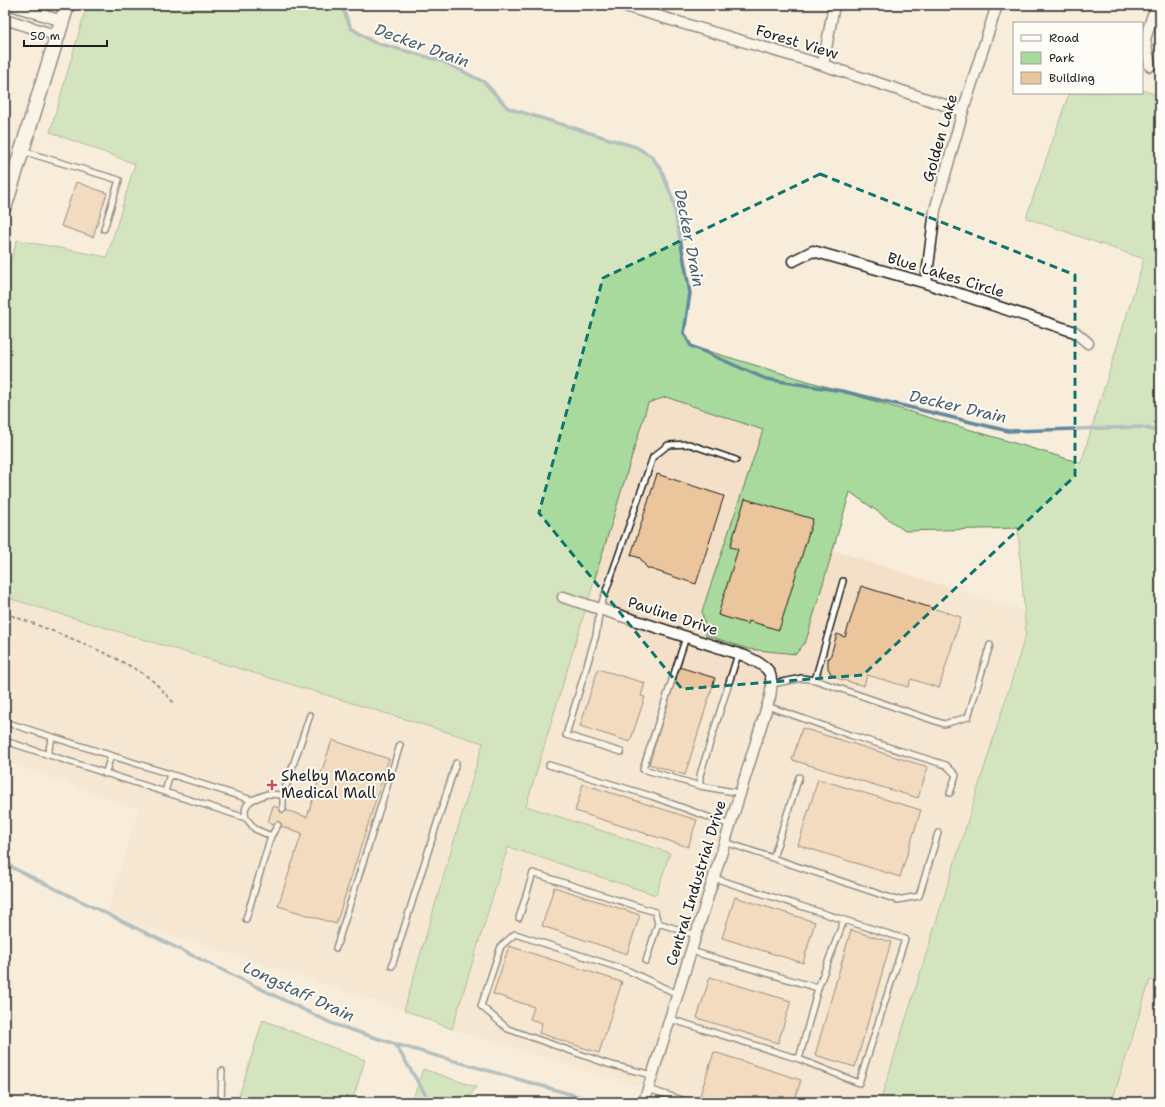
<svg xmlns="http://www.w3.org/2000/svg" width="1165" height="1107" viewBox="0 0 1165 1107" font-family="'Shantell Sans',sans-serif">
  <style>
    .built { fill: #f4e0c8 }
    .green { fill: #a7da9c; stroke: #627b5c }
    .lines { fill: none; stroke-linecap: round; stroke-linejoin: round }
    .stream { stroke: #62889c; stroke-width: 3.5 }
    .building { fill: #ebc59b; stroke: #1c1c1c }
    .lane-casing { stroke: #1c1c1c; stroke-width: 8 }
    .street-casing { stroke: #1c1c1c; stroke-width: 13 }
    .secondary-casing { stroke: #1c1c1c; stroke-width: 17 }
    .path { stroke: #1c1c1c; stroke-width: 2; stroke-dasharray: 4 3; stroke-linecap: butt }
    .lane { stroke: #fdfcf7; stroke-width: 5 }
    .street { stroke: #fdfcf7; stroke-width: 10 }
    .secondary { stroke: #fdfcf7; stroke-width: 14 }
    .marked { fill: none; stroke: #0f766e; stroke-width: 3; stroke-dasharray: 8 5; stroke-linejoin: round }
    .poi-dot { fill: #d1495b; stroke: #fdfcf7; stroke-width: 1.5 }
    .labels { text-anchor: middle; stroke-width: 4; stroke-linejoin: round; paint-order: stroke }
    .street-label { font-size: 15px; fill: #1c1c1c; stroke: #fdfcf7 }
    .poi-label { font-size: 15px; fill: #1c1c1c; stroke: #fdfcf7; text-anchor: start }
    .water-label { font-size: 16px; font-style: italic; fill: #455b67; stroke: #fdfcf7 }
  </style>
  <rect width="100%" height="100%" fill="#f8ecdb"/>
  <filter id="ink" filterUnits="userSpaceOnUse"><feTurbulence type="fractalNoise" baseFrequency=".025" numOctaves="2"/><feDisplacementMap in="SourceGraphic" scale="8" xChannelSelector="R" yChannelSelector="G"/><feConvolveMatrix kernelMatrix="1 2 1 2 8 2 1 2 1" color-interpolation-filters="sRGB"/></filter>
  <g filter="url(#ink)">
    <path class="built" d="M665,397L763,430L702,611L806,641L833,550L1025,612L1026,634L880,1102H644L648,1089L452,1029L648,403Z
      M5,597L483,743L404,1010L107,914L139,809L5,761Z
      M1150,980L1160,983V1102H1112Z"/>
    <path class="green" d="M87,5H341L351,28L373,42L442,61L484,82L508,108L636,147L651,156L661,169L673,200L690,293L684,333L691,346L1081,463L1144,259L1026,218L1069,93H1142V90L1160,96V983L1150,980L1112,1102H880L1026,634L1018,528L905,531L850,492L806,641L796,654L748,649L706,635L702,611L763,430L666,397L648,403L526,806L670,853L656,895L508,847L452,1029L404,1010L483,743L5,597V281L17,240L107,257L135,164L50,132Z
      M263,1020L365,1060L352,1102H237Z
      M423,1069L476,1087L466,1102H412Z"/>
    <g class="lines">
      <path class="stream" d="M341,5L351,28L373,42L442,61L484,82L508,108L636,147L651,156L661,169L673,200L690,293L684,333L691,346L766,379L842,391L1008,431L1142,427L1160,432
        M5,862L15,869L333,1024L395,1044L598,1102
        M395,1044L430,1102"/>
    </g>
    <path class="building" d="M76,182L107,193L93,237L61,226Z
      M657,474L724,496L696,584L647,568L640,558L631,555Z
      M745,499L813,519L779,630L749,621L748,624L718,615L738,549L730,547Z
      M861,586L961,617L939,688L911,679L908,687L867,675L864,686L839,679L831,674L828,668V658H830L837,634L845,637Z
      M679,667L715,678L685,775L649,764Z
      M598,669L645,683L641,696L645,697L630,742L580,726Z
      M802,728L928,767L918,798L792,760Z
      M332,740L389,759L336,924L278,906L302,833L268,822L273,806L307,817Z
      M818,779L921,810L900,877L798,845Z
      M583,784L697,820L688,847L575,811Z
      M554,887L640,915L627,954L542,926Z
      M735,897L815,922L803,963L722,938Z
      M851,930L891,942L855,1067L815,1055Z
      M509,946L622,982L599,1053L539,1033L542,1023L530,1019L534,1007L493,994Z
      M710,977L791,1001L778,1043L697,1018Z
      M714,1052L801,1080L794,1102H721L700,1095Z"/>
    <g class="lines">
      <defs>
        <path id="lane" d="M22,151L119,180L104,229
          M686,637L643,769L700,786
          M738,654L700,775V786L740,793
          M815,680L843,581
          M772,684L802,678L815,680L944,724L968,717L990,645
          M767,706L850,735L946,765L956,775L950,793
          M5,722L252,800L267,794L283,795
          M5,741L246,818L255,829L271,836
          M621,752L566,735L596,635L600,608L653,457L668,445L689,444L736,460
          M47,755L52,738
          M549,765L651,796L730,825
          M105,774L111,756
          M165,792L170,774
          M283,809V795L310,715
          M246,818C244,810 245,805 252,800
          M725,842L897,900L919,896L938,833
          M773,858L799,777
          M714,878L844,920
          M519,918L533,873L655,912L658,923
          M246,919L271,836L278,825
          M336,948L400,745
          M691,951L818,988L799,1059L859,1083L905,939L844,920L818,988
          M646,961L658,923L696,935
          M392,966L456,763
          M670,1019L799,1059
          M652,1075L608,1064L508,1029L481,1006L501,946L515,934L629,971L677,994
          M648,1089L689,1102
          M221,1102L222,1071"/>
        <path id="street" d="M11,5L62,21
          M621,5L823,65L963,111
          M5,19L58,36
          M823,65L834,5
          M1150,66L1145,39L1156,5
          M793,261L813,251L926,283L1075,332L1088,343
          M926,283L935,210L963,111L997,5
          M563,597L745,656C768,667 775,670 770,697L644,1102"/>
        <path id="secondary" d="M5,205L67,5"/>
      </defs>
      <use href="#lane" class="lane-casing"/>
      <use href="#street" class="street-casing"/>
      <use href="#secondary" class="secondary-casing"/>
      <path class="path" d="M5,613C52,631 102,648 145,675C156,682 165,694 174,703"/>
      <use href="#lane" class="lane"/>
      <use href="#street" class="street"/>
      <use href="#secondary" class="secondary"/>
    </g>
  </g>
  <path d="M0 0H1165V1107H0ZM820,174L1075,275V476L863,675L682,689L539,513L603,278Z" fill="#f8ecdb" fill-opacity=".55" fill-rule="evenodd"/>
  <path class="marked" d="M820,174L1075,275V476L863,675L682,689L539,513L603,278Z"/>
  <path class="poi-dot" d="M270 779h4v4h4v4h-4v4h-4v-4h-4v-4h4z"/>
  <g class="labels">
    <g class="street-label">
      <text transform="translate(797 42) rotate(17)" y="5">Forest View</text>
      <text transform="translate(940 138) rotate(-74)" y="5">Golden Lake</text>
      <text transform="translate(946 275) rotate(17)" y="5">Blue Lakes Circle</text>
      <text transform="translate(673 616) rotate(18)" y="5">Pauline Drive</text>
      <text transform="translate(696 883) rotate(-73)" y="5">Central Industrial Drive</text>
    </g>
    <g class="poi-label">
      <text x="281" y="781">Shelby Macomb<tspan x="281" dy="17">Medical Mall</tspan></text>
    </g>
    <g class="water-label">
      <text transform="translate(422 45) rotate(20)" y="6">Decker Drain</text>
      <text transform="translate(690 238) rotate(79)" y="6">Decker Drain</text>
      <text transform="translate(958 406) rotate(13)" y="6">Decker Drain</text>
      <text transform="translate(299 991) rotate(25)" y="6">Longstaff Drain</text>
    </g>
  </g>
  <rect width="1165" height="1107" fill="none" stroke="#fdfcf7" stroke-width="20"/>
  <rect x="10" y="10" width="1145" height="1087" fill="none" stroke="#1c1c1c" stroke-width="1.5" filter="url(#ink)"/>
  <rect x="1013" y="22" width="130" height="72" fill="#fdfcf7" stroke="#a3a29f"/>
  <rect x="1021" y="35" width="20" height="6" fill="#fdfcf7" stroke="#a3a29f"/>
  <text x="1049" y="42" font-size="12" fill="#1c1c1c">Road</text>
  <rect x="1021" y="52" width="20" height="12" fill="#a7da9c" stroke="#a3a29f"/>
  <text x="1049" y="62" font-size="12" fill="#1c1c1c">Park</text>
  <rect x="1021" y="72" width="20" height="12" fill="#ebc59b" stroke="#a3a29f"/>
  <text x="1049" y="82" font-size="12" fill="#1c1c1c">Building</text>
  <path d="M24 40v6h83v-6" fill="none" stroke="#1c1c1c" stroke-width="2"/>
  <text x="30" y="40" font-size="12" fill="#1c1c1c" stroke="#fdfcf7" stroke-width="3" paint-order="stroke">50 m</text>
</svg>
